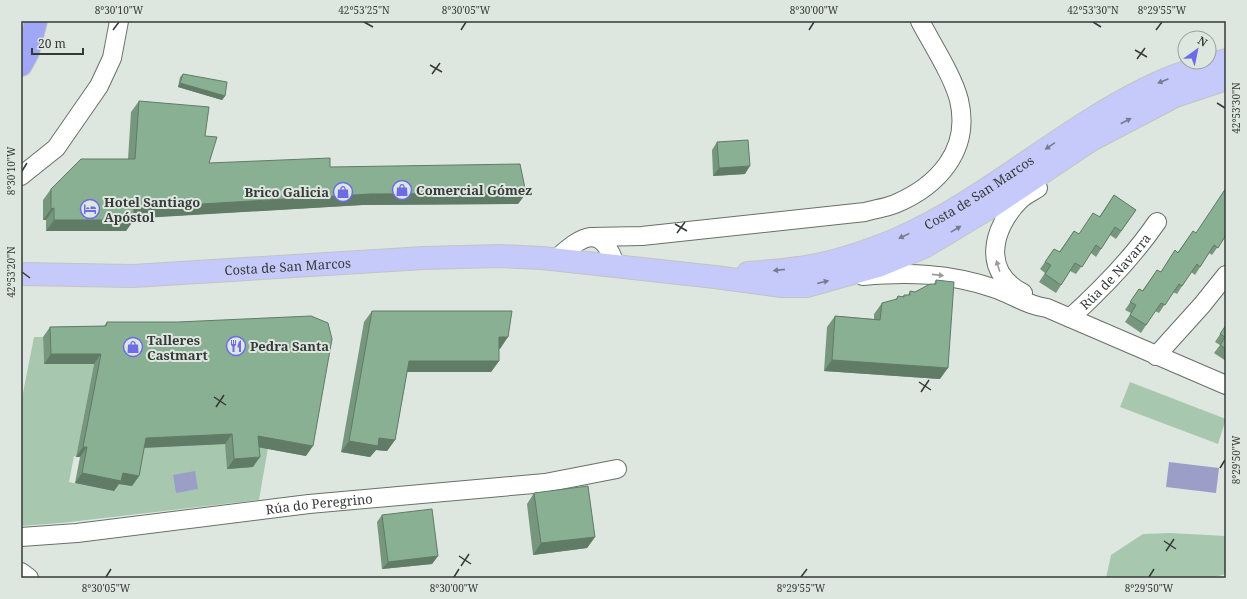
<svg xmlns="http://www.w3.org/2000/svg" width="1247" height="599" viewBox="0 0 1247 599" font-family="'Noto Serif',serif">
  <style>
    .green { fill: #a7c8af }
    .water { fill: #9b9fc8 }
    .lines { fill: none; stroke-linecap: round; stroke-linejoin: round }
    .minor-casing { stroke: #687069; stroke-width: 20 }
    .major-casing { stroke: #c3c4c3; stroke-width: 24 }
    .highway-casing { stroke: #c3c4c3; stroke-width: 24 }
    .minor { stroke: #fff; stroke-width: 18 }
    .major { stroke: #c6cafa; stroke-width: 22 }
    .highway { stroke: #a0a7f7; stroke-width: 22 }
    .wall { fill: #76977e }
    .shaded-wall { fill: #607b66 }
    .building { fill: #89b092; stroke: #607b66 }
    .oneway { fill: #777b8f }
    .oneway2 { fill: #9a9c9b }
    .ticks { fill: none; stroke: #363a37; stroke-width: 1.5 }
    .labels { text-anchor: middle; stroke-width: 4; stroke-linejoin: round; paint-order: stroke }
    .poi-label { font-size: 13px; font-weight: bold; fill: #363a37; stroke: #dee7df; text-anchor: start }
    .street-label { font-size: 13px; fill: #363a37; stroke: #dee7df }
    .neatline { fill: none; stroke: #363a37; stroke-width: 1.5 }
    .ticks-label { font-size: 10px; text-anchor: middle; fill: #363a37 }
  </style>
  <rect width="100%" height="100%" fill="#dee7df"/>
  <path class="green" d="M34,337H43L44,364H94L76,457L74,456L69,482L114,491L139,448L269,442L259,500L61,523L21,526V403Z
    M1130,382L1226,419L1218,444L1120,407Z
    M1170,533L1226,536V574L1211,578H1106L1111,555L1143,534Z"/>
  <path class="water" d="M1169,462L1219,468L1216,493L1166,487Z
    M195,471L198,489L176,493L173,475Z"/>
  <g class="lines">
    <defs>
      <g id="minor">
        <path d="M21,176L56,148L99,86L112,58L119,21"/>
        <path d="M591,237L642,236L865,212C875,209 885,208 895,204C938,186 971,150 959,100C953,76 932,44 920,21"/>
        <path d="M555,260C582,235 602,222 616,267"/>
        <path d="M863,276C909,272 948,273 993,288C1012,294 1028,306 1047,308L1226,385"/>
        <path d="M1023,293C981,272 992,228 1020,200C1025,195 1032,192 1038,188"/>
        <path id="s1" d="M1070,318C1102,289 1133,257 1157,222"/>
        <path d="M1156,356L1202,305L1226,275"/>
        <path id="s2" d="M21,537L77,533L309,504L545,483L617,469"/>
        <path d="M21,572L29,578"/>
      </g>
      <g id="major">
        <path id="s3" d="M748,273C769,271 790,270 811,266C839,261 868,251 895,240C990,199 1066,124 1160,82C1181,72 1204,66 1226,60"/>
        <path id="s4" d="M21,274L133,276L424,258L500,256L542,258L715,277L782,286H807L878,266L924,247L989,208L1091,140L1175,96L1226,79"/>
      </g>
      <path id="highway" d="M21,65L28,52L36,21"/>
    </defs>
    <use href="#minor" class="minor-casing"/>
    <use href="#major" class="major-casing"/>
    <use href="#highway" class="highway-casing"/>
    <use href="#minor" class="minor"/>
    <use href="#major" class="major"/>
    <use href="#highway" class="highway"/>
  </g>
  <path class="wall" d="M183,74L225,96L222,100L178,87L180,77Z
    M139,101L205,136L209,163L330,167L526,193L518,204L362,205L134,218L126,231H46V220H43V200L51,189L128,159L131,112Z
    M717,142L745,174L713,176L712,150Z
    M1114,195L1136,210L1116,239L1110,235L1096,257L1091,253L1076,274L1070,271L1056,293L1039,282L1045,273L1040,269L1054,249L1059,252L1074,231L1079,234L1099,217Z
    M1193,231L1196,233L1226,235L1212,255L1209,253L1195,275L1191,272L1177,294L1173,292L1159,313L1155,311L1141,333L1125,322L1131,313L1125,310L1139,289L1142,291L1157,270L1161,272L1175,250L1178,252Z
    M936,280L940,379L824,371L827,327L835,316L874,319V314L882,303L895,300L898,296L902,297L904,295H908L910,291L915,292L934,284Z
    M372,311L500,349H499V361L491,372H407L395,440L387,451L376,450L370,457L341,452L364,322Z
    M107,322L306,456L259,447L253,467L227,469L225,444L144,448L139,476L132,486L119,484L114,491L75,483L80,457H76L94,364H44L43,337L50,327L104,326Z
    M1226,325V361L1214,353L1220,345L1215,342Z
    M534,493L595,537L587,548L533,555L527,504Z
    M382,515L438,556L432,564L382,569L377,522Z"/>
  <path class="shaded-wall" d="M180,83L225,96L222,100L178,87Z
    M750,166L745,174L713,176L719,168Z
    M526,193L518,204L362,205L126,219L134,208L370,194Z
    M54,208L46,220H43L51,209Z
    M54,220H134L126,231H46Z
    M499,337H508L500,349L491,348Z
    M51,354H101L94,364H44Z
    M832,360L948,368L940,379L824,371Z
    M409,361H499L491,372H401Z
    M232,434L225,444L139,448L146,438Z
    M258,436L313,446L306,456L251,446Z
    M379,438L395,440L387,451L376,450L370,457L341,452L349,441Z
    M83,447H87L80,457H76Z
    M260,457L253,467L227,469L234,459Z
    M82,473H123L139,476L132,486L119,484L114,491L75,483Z
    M595,537L587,548L533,555L541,543Z
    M438,556L432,564L382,569L388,562Z"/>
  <path class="building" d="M183,74L227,82L225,96L180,83Z
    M139,101L209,107L205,136L217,137L209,163L330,158V167L520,164L526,193L370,194L134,208V220H54V208L51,209V189L81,159H135Z
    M748,140L750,166L719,168L717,142Z
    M1226,188V235L1218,248L1214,245L1200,267L1197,264L1182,286L1179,284L1165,305L1161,303L1146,325L1130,315L1136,305L1130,302L1139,289L1143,291L1157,270L1161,272L1175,250L1178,253L1193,231L1196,233Z
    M1114,195L1136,210L1121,231L1115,227L1101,249L1096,245L1082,267L1075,263L1061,285L1045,274L1051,265L1045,262L1054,249L1060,252L1074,231L1079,234L1093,213L1100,217Z
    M936,280L954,282L948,368L832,360L835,316L880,320L882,303L897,299L898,296L904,297V295H910V291L915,292L930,284H936Z
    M372,311H512L508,337H499V361H409L395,440L379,438L378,446L349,441Z
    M311,316L328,323L332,339L313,446L258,436L260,457L234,459L232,434L146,438L139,476L123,473L121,481L82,473L87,447H83L101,354H51L50,327L106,326L107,322H178Z
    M1226,325V349L1220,345L1225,337L1220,334Z
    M588,486L595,537L541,543L534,493Z
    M432,509L438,556L388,562L382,515Z"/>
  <defs><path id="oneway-solid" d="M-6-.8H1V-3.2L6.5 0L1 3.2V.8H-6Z"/></defs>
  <g class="oneway">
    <use href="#oneway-solid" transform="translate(1163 81) rotate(157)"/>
    <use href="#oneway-solid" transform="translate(1126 121) rotate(-28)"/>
    <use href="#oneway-solid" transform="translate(1050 146) rotate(146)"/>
    <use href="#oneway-solid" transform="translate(956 229) rotate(-31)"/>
    <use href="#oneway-solid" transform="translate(904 236) rotate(154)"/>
    <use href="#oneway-solid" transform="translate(779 270) rotate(174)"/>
    <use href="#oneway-solid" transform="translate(823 282) rotate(-14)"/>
  </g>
  <g class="oneway2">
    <use href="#oneway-solid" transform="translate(998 266) rotate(-107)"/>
    <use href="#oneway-solid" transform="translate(938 275) rotate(6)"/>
  </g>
  <path class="ticks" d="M364,22L373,27M1093,22L1101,27M113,30L119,22M461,30L466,22M809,30L814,22M1156,30L1162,22M1135,50L1147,57M1137,59L1145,48M430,65L442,72M432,74L440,63M1217,103L1225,108M22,171L27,163M675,224L687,231M677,233L685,222M22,272L30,278M919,382L931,390M921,392L929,380M214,397L226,405M216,407L224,395M1220,468L1225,460M1164,541L1176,549M1166,551L1174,539M459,556L471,564M461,566L469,554M106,577L111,569M454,577L459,569M801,577L807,569M1149,577L1154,569"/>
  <defs>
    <symbol id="shop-ring" viewBox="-11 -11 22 22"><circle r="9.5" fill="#dee7df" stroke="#6c6ce6" stroke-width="1.5"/><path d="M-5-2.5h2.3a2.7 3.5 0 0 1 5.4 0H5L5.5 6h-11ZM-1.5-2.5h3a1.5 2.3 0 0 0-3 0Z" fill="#6c6ce6"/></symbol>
    <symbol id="hotel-ring" viewBox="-11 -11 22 22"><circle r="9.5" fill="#dee7df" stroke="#6c6ce6" stroke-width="1.5"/><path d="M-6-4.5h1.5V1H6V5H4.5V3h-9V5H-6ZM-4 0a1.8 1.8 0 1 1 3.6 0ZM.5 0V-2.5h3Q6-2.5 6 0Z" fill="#6c6ce6"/></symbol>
    <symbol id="restaurant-ring" viewBox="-11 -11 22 22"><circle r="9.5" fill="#dee7df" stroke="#6c6ce6" stroke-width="1.5"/><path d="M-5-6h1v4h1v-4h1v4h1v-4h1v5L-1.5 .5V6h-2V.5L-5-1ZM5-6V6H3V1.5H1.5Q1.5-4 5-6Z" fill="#6c6ce6"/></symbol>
  </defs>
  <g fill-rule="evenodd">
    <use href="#shop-ring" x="391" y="179" width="22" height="22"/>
    <use href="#shop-ring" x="332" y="181" width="22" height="22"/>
    <use href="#hotel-ring" x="79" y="198" width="22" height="22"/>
    <use href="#restaurant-ring" x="225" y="335" width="22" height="22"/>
    <use href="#shop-ring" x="122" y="336" width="22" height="22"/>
  </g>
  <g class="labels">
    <g class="poi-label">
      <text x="416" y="195">Comercial Gómez</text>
      <text x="329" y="197" text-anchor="end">Brico Galicia</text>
      <text x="104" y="207">Hotel Santiago<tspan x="104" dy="15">Apóstol</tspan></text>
      <text x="147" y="345">Talleres<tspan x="147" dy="15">Castmart</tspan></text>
      <text x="250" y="351">Pedra Santa</text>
    </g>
    <g class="street-label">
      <text dy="5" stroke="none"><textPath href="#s3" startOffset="248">Costa de San Marcos</textPath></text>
      <text dy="5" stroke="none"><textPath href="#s4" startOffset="267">Costa de San Marcos</textPath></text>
      <text dy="5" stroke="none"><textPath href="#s1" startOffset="65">Rúa de Navarra</textPath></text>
      <text dy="5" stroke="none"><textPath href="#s2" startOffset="300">Rúa do Peregrino</textPath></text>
    </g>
  </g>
  <rect width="1247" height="599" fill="none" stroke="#dee7df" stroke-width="44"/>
  <g transform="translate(1197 50) rotate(33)"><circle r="19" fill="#dee7df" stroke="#9ba29c"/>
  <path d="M0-3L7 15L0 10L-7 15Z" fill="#6c6ce6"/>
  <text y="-6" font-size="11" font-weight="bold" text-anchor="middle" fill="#363a37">N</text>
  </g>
  <path d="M32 48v6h51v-6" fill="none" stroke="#363a37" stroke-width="2"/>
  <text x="38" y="48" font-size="12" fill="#363a37" stroke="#dee7df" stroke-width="3" paint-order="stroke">20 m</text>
  <rect x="22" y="22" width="1203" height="555" class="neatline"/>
  <g class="ticks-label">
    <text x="119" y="14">8°30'10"W</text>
    <text x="364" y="14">42°53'25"N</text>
    <text x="466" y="14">8°30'05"W</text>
    <text x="814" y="14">8°30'00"W</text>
    <text x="1093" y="14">42°53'30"N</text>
    <text x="1162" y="14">8°29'55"W</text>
    <text transform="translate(1236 108) rotate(-90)" y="4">42°53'30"N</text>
    <text transform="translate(11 171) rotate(-90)" y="4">8°30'10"W</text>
    <text transform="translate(11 272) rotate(-90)" y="4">42°53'20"N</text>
    <text transform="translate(1236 460) rotate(-90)" y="4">8°29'50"W</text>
    <text x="106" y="592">8°30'05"W</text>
    <text x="454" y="592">8°30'00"W</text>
    <text x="801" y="592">8°29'55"W</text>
    <text x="1149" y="592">8°29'50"W</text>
  </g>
</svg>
